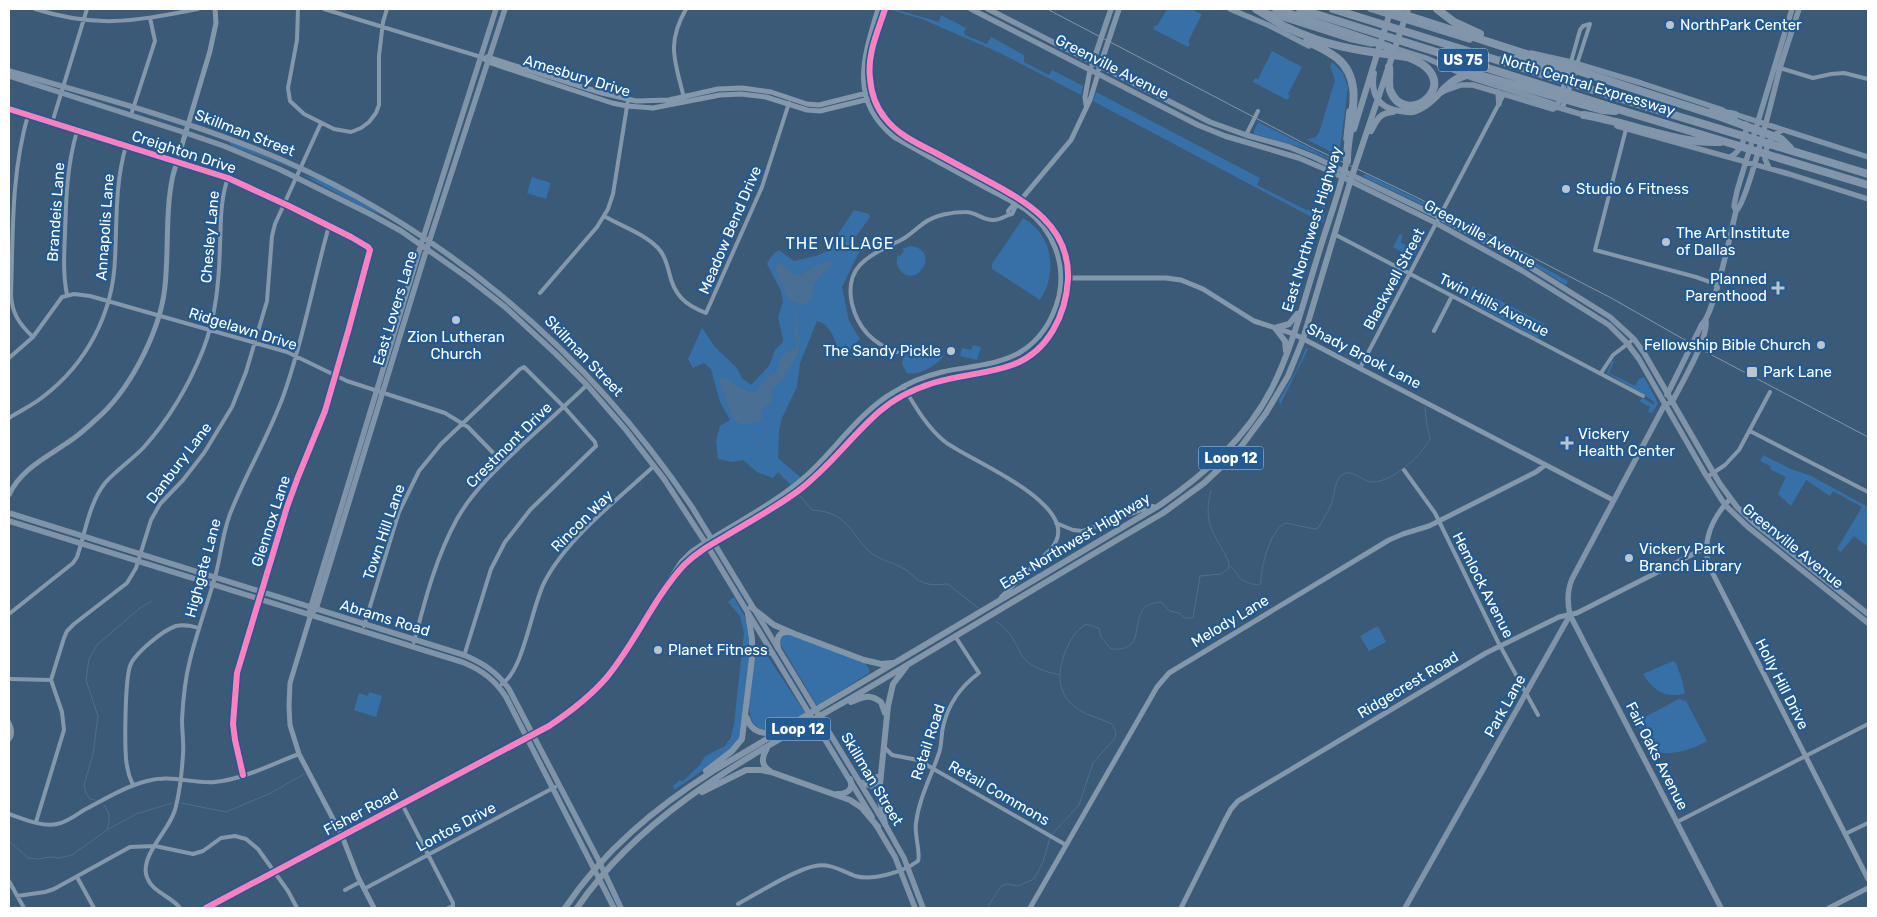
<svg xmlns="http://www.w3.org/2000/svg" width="1877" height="917" viewBox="0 0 1877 917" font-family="Rubik,sans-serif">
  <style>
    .green { fill: #3770a7 }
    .water { fill: #496f95 }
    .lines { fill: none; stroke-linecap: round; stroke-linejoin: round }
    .stream { stroke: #496f95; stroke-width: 1 }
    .minor { stroke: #8498ab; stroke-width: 4 }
    .tertiary { stroke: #8498ab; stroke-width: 5 }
    .secondary { stroke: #7f94a8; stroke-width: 5.5 }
    .primary { stroke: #8296aa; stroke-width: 6 }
    .motorway { stroke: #8296ab; stroke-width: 8 }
    .tram { stroke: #8296ab; stroke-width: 1 }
    .cycleway-casing { stroke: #225a91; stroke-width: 9 }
    .cycleway { stroke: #ff80c0; stroke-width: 6 }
    .poi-dot { fill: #bac5d0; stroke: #225a91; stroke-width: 2 }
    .labels { text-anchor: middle; stroke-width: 4.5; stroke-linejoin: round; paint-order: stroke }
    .shield { fill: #225a91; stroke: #bdcede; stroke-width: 1 }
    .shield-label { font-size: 14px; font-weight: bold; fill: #fff }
    .poi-label { font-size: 15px; fill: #fff; stroke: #225a91; text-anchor: start }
    .street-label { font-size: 15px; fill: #fff; stroke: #225a91 }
    .neighbourhood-label { font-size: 16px; letter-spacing: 1px; fill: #fff; stroke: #225a91 }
  </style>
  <rect width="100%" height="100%" fill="#3b5a78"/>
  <path class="green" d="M888,9H894L939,22L941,15L966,28L964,32L965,35L987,44L991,37L1024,55V62L1049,75L1052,70L1083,86L1081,95L1000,53L922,19Z
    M1167,9H1191L1202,14L1188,42L1190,43L1188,47L1153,29L1155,25L1157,26Z
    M1272,51L1302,67L1288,94L1290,96L1287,100L1253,82L1255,78L1258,79Z
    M1332,62L1343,73L1348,87L1339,156L1306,139L1315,138L1319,133L1335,80L1330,66Z
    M1096,92L1260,178L1257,185L1306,210L1315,209L1319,211L1322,206L1325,207L1323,223L1093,101Z
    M1258,122L1335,161V162L1300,147L1254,134V131Z
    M231,142L236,143L294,169L234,147L229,143Z
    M1365,174L1433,207L1435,209V211L1368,179L1363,176Z
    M303,175L327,183L387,217L360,206Z
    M532,177L551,183L546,199L527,193Z
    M854,210L869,214L870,217L852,242L860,250L842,287L849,321L860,339L842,357L841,347H837C834,336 829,324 817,321L800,363L797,387L782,418L779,430L778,458L801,478L791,485L778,472L773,478L757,472L743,460L732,462L718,459L716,441L720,426L730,420L720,402L711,369L704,363L693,368L688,359L702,328L715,347L736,367L742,378L751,385L769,366L775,350L783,342V339L778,317L783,302L781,291L767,264C770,257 773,254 779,250L794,261L819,255L827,251Z
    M1446,214L1568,281L1566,285L1512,252L1446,218Z
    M1023,218C1053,235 1058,273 1040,300L992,269V264Z
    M1403,232L1401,243L1412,249L1416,242L1420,245L1413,258L1393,247L1400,234L1402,235Z
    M910,246C942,249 917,291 900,270C896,265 896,260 898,255L900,256L904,251L902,249Z
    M1473,286L1544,324L1538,338L1467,300Z
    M914,345L934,351L943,357C935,366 919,376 907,373L902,364C903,356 906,348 914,345Z
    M973,345L981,347L977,360L960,356L962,348L971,350Z
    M1306,348L1308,349L1280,405L1279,400L1296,371Z
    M1612,361H1614L1609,373L1635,386L1639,379L1644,377L1658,403L1652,413L1648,412L1650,407L1639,401L1643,398L1654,405V402L1643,394L1607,373Z
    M1763,455L1791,469L1811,476L1868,507V547L1854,536L1841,552L1837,549L1862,507L1833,491L1830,496L1806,480L1791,506L1778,494L1786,477L1771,470L1770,466L1760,461Z
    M734,597L745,617L751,648L741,736L731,751L674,790L673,786L680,780L682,782L700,765L705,756L725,746L731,737L734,724L744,633L740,616L728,602Z
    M1378,626L1386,642L1369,651L1360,636Z
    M788,634L865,663L869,669V673L817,706L781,645V638Z
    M762,652L766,654L805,713C795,718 782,729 771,730C737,734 752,678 754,659L758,653Z
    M1673,661L1676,663L1682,680L1685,694C1664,698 1654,691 1643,674Z
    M369,692L382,696L376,717L354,710L359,693L368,696Z
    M1679,699L1686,701L1707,741C1694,749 1660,761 1648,746C1643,739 1640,728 1637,721Z"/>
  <path class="water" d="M832,260L833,265L819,277L814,285L811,299L804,305H799L796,330L800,338L798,354L780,383L773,388L771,402L761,410L762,420C755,425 741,426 734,420L720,384V378C730,377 741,392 756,393C761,384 766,375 777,373C780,359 779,354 794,350C801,338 795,340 794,332C794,327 797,310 799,304L789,300L787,297L776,271V267L779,263C788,266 791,275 802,275L815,266Z"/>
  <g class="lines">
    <path class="stream" d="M762,420L765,422L767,430C765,436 759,443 759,449C759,456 783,475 790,482
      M800,496L812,510C846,512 848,530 869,551C879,561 895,562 906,570C913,575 917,581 925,583C933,586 940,584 948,584L978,608
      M1229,566C1236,569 1236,574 1241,579C1246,583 1253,584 1258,585L1261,583C1260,569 1271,527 1286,523L1314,529L1318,528C1322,521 1327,514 1330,507C1335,498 1333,482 1342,475C1353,467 1362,483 1374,482C1393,481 1423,455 1430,438L1427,426L1425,407
      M996,621C1010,631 1012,637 1020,652C1027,667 1044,671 1059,675
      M95,800L90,799L86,793L84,785L93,754L98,716L86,680L89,659L97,645L140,608L152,601
      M181,803L226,812L271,793L304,774
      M104,805C110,814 111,819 107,829
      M1052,834L1079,805L1093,763L1115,738L1116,732L1112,724C1102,719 1092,717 1083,712C1059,699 1056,679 1064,655C1069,642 1074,632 1086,624L1099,628L1101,637L1111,649C1155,653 1120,604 1161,602L1170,611L1179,613L1185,618H1193L1200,576L1221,574L1228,569L1229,563C1215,532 1202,526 1211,490
      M9,841L28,858L39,859L50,857L59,858L72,855L107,830L136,814L172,803
      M987,908L1001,886L1007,884L1018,886L1034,879L1043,862L1050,838"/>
    <path class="minor" d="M35,9C99,29 134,21 198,9
      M298,9L297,40L288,88L290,101L304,114L334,129L351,132L361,128L369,122L376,113L379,105V56L383,22L387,9
      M324,9L481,57
      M1571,62L1580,30L1583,26L1590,24
      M1577,64L1590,24
      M1780,68L1813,78L1831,74L1844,73L1868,79
      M684,98C675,61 666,44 686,9
      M9,109L228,178L289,206L351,237L368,247L370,250L349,328L325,411L298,477L287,507L237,673L233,724L235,740L243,775
      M28,115C11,174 13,234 11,295C12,313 19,324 33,337
      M131,115L155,41L150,18
      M52,123L87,9
      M1626,129L1595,250L1696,277L1710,282L1717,286
      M1246,135L1258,111
      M1009,214L1008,211L1012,206L1017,205
      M604,216C621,226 643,233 658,248C664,254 667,264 669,272C674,295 685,305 706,313L762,187L789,103
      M1336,235L1643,396
      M540,293L597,227L608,209L613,194L628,100
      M67,295C63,275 64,255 65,234C66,198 67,165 77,131
      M1434,331L1452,296
      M897,352C873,344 858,329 852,304C843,263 874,254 903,239C911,234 917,228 924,223C935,215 952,212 965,212C975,211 983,221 994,220C1001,220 1006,215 1012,214L1017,204
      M9,358L33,337L62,297L74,294L90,296L287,352L347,381L445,413L468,427L503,463
      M1360,368L1504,94
      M1601,373L1613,355L1634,339
      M903,386C915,406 926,426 944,441C967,460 1091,507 1050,550L1001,597
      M9,418C20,411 33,405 44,396C87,363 113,313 115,259C117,220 115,183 126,146
      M1750,431L1868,492
      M1404,470L1435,513L1498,642L1538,715
      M1707,477L1725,465L1739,450L1770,392
      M1056,523L1073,530L1083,531L1153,506
      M9,614L73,563L77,557C85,534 89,503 105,483C116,470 132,460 144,447C169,419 189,385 203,350C216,317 219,281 220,246C221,223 220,200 228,178
      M364,626L399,512L419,471L441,444L520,369L524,367L564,407L595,442L596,446L530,510L505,542L491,569L464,656
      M414,642C425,600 436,557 457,519C474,489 500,466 525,442C546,423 567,404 587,385
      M9,679L51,680
      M502,684C524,669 531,609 544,583C566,539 618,499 654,466
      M9,722C12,728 14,735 9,740
      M885,748L892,755L918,760L1066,845
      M133,785C130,779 128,773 127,766C124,750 125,681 130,666C134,654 163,630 176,626C184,624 191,626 199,628
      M402,804L453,903V906L448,908
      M9,814C24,819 41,827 57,824C67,822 76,815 84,810C105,799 124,787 147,781C170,774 192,784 215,782C244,779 272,764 299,754
      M36,822L64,730L62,712L51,680L64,638L67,631L74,624L127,583L136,568L151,520L160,504L183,480L204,453L232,407L246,372L267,301L272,236L275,224L321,123
      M1677,822L1868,724
      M1845,834L1868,823
      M77,877L94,908
      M9,881L24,908
      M364,889L555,787
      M345,890L360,882
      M17,896L45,892L54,889L130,847L155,846L193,854L203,851L221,838L235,836L246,839L258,849L288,891L297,908
      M738,904C756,894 796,869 815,866C830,863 842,871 855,876C873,881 903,872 918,861C921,854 914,834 916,823C919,798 931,777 939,753C942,745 941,735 943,727C948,704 960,687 979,673L955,636
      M180,908C170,895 150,892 146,874C142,852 172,828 176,806C180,790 182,771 183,754C184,743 182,731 182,720C183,700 185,679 190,660C197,632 207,605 215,577C221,556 222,535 230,514C246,473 269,436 284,394C304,338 313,282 329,226"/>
    <path class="tertiary" d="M481,57L491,63L612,103L627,106L653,108L720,95L741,94L766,97L807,110L820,111L869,99
      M487,57L602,93L636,101L669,100L718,89L742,88L771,92L807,104L819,105L867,93
      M1086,105L1085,97L1090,70
      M1557,107L1570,67
      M1562,109L1576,69
      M1019,202L1071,140L1090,100L1098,74
      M1067,278H1166L1181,280L1203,289L1254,321L1294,334L1613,500
      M9,495C20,470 45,458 67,443C80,435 91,424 102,414C133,384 161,328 165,286C169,249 165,211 173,175L210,51L216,23L215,9
      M1730,499C1713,517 1701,541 1709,566L1868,879
      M670,579L681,562L691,552C729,526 772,506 807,475C837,448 858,413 894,392C908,383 925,376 942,372C969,366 995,366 1019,353C1041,340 1053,320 1059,296C1066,264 1053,229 1026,210C1011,200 995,193 979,184C951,169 922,153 894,137C848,100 864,56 878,9
      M311,614L290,683L289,706L290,725L299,754L342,836L358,877L374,908
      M206,908L549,726C570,712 590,697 607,677C636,642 653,599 684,565C696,553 710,545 724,537C749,522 775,508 798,491C829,468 851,436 880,411C895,398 914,389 933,383C959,375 987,374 1012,365C1048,352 1066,315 1068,279C1070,226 1027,202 986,180C969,171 951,161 934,152C916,143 897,134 885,118C876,107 871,92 870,78C867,54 878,31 885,9
      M1030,908L1157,687L1169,673L1389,540L1403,534L1429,526L1536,472L1545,465
      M1181,908L1225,820L1231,809L1238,801L1486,653L1559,617L1577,613L1705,548
      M1829,908L1868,888"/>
    <path class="secondary" d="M971,9L1198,125L1225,136L1299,158L1334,173L1436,223L1521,270L1609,325L1627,343L1639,359L1704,472L1725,505L1748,527L1868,623
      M988,9L1210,122L1246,135L1289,147L1314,157L1439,217L1506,252L1610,317L1634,339L1644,353L1720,484L1737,507L1753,522L1868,614
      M1230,9L1268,25L1309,46
      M1370,9L1470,40
      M1262,11L1349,39L1372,44
      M1391,47L1426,58L1472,78L1554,104L1557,107L1587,116
      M1531,53L1571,62L1641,83L1723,110
      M1092,65L1111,9
      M1099,69L1119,9
      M9,71C92,95 175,117 256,149C434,220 585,348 692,507L885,824L904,858L923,908
      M9,76L189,134L224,146L279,169L372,215L401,231L468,278L505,307L556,354L587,385L626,430L664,479L705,542L872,817
      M1444,91L1461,85H1473L1553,109L1557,107
      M1498,92L1499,104
      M1731,113L1868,157
      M1617,126L1789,174L1868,199
      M1346,139L1349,111
      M1730,157C1741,152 1747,136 1746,124
      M1769,168L1765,159C1766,145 1770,135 1783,130
      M1736,211C1748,202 1774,90 1780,68C1786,48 1793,28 1799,9
      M1667,395L1702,324C1714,315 1731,231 1736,211L1734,206L1737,191L1792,9
      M1669,403L1672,402C1681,385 1708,339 1706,321
      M1665,404L1572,579C1567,591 1567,602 1570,615L1721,908
      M9,513L464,655C483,663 497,672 509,689L598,859L621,908
      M9,521L462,662C482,670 495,680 506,697L614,908
      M310,610L420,248L496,9
      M314,611L316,609L427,248L505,9
      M876,825L895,857L915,908
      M1405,908L1570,615"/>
    <path class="primary" d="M1374,73C1371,90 1375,105 1394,110C1400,111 1407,113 1413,112C1425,109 1434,100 1442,91
      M1354,129L1391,9
      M1371,131C1377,120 1379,113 1393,112
      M1275,328L1289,324L1297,314
      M1275,328L1285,341L1286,351
      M751,607L774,625L795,634L864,660L881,664L892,663
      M778,648C776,639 778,632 788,632
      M752,657L755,651L761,649L772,653
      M851,702C863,697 870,693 881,702L885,713
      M747,718C751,733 764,734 777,733
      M767,748C762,757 760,765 770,771
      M706,771L732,751L742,739L752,658V639L748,614
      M860,782L872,786L876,782L877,777
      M702,792L746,770H761L771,772L850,800L862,808L878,827
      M837,794C847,794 854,790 850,779
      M885,824L879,794L888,706L893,684L906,667
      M565,908C604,850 655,808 713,771L1160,505C1205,474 1247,437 1272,388C1292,348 1303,304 1316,262C1326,227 1340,192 1348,156
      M577,908C648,804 765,749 870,687C968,629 1065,570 1163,513L1204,483L1237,452L1266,413L1288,376L1303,339L1351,179L1408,9"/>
    <path class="motorway" d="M1256,9L1287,28
      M1276,9L1389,47
      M1300,9L1627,112L1868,185
      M1333,9L1641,105L1868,174
      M1387,9L1721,117L1781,139L1790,148
      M1437,9L1454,22L1480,34
      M1284,26C1327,47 1360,51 1407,57C1470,79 1406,132 1390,90C1388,83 1390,75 1389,67
      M1307,41C1317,46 1328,51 1337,58C1368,83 1346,128 1347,161
      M1502,60L1516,59L1562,71
      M1442,91C1452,81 1461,74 1476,74L1602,110L1615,111
      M1713,111L1735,115
      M1584,115C1629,122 1675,144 1720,142"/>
    <path class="tram" d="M1047,9L1311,147L1414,196L1484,232L1613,299L1706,352L1868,437"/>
    <defs>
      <path id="cycleway" d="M9,109L228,178L289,206L351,237L368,247L370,250L349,328L325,411L298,477L287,507L237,673L233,724L235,740L243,775
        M206,908L549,726C570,712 590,697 607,677C636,642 653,599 684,565C696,553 710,545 724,537C749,522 775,508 798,491C829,468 851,436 880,411C895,398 914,389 933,383C959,375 987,374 1012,365C1048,352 1066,315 1068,279C1070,226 1027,202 986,180C969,171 951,161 934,152C916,143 897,134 885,118C876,107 871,92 870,78C867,54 878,31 885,9"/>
    </defs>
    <use href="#cycleway" class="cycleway-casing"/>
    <use href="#cycleway" class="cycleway"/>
  </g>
  <g class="poi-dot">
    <circle cx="1670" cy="25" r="5"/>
    <circle cx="1566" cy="189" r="5"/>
    <circle cx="1666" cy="242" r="5"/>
    <path d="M1775.5 280.5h5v5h5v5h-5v5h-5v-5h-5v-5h5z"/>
    <circle cx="456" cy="320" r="5"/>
    <circle cx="1821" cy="345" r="5"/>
    <circle cx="951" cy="351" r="5"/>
    <rect x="1746" y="366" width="12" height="12" rx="2.5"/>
    <path d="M1564.5 435.5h5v5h5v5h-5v5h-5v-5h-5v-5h5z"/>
    <circle cx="1629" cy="558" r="5"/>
    <circle cx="658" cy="650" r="5"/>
  </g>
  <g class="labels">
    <g class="shield">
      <rect x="1438" y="48.5" width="50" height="23" rx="4"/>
      <rect x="1198.5" y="446.5" width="65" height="23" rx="4"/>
      <rect x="765.5" y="717.5" width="65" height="23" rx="4"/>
    </g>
    <g class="shield-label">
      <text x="1463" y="65">US 75</text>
      <text x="1231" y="463">Loop 12</text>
      <text x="798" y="734">Loop 12</text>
    </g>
    <g class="poi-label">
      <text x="1680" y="30">NorthPark Center</text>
      <text x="1576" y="194">Studio 6 Fitness</text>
      <text x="1676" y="238">The Art Institute<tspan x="1676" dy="17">of Dallas</tspan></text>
      <text x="1767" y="284" text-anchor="end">Planned<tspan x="1767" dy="17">Parenthood</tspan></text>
      <text x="456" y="342" text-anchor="middle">Zion Lutheran<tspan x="456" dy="17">Church</tspan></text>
      <text x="1811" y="350" text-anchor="end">Fellowship Bible Church</text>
      <text x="941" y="356" text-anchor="end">The Sandy Pickle</text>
      <text x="1763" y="377">Park Lane</text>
      <text x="1578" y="439">Vickery<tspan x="1578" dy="17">Health Center</tspan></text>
      <text x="1639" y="554">Vickery Park<tspan x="1639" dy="17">Branch Library</tspan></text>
      <text x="668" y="655">Planet Fitness</text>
    </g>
    <g class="street-label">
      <text transform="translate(1112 67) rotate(27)" y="5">Greenville Avenue</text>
      <text transform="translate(577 76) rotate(17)" y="5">Amesbury Drive</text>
      <text transform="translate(1588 85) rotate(17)" y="5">North Central Expressway</text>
      <text transform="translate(245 133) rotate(21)" y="5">Skillman Street</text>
      <text transform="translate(184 152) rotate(18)" y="5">Creighton Drive</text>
      <text transform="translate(56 212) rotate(-86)" y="5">Brandeis Lane</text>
      <text transform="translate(105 227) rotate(-86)" y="5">Annapolis Lane</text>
      <text transform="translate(1312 229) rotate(-73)" y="5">East Northwest Highway</text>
      <text transform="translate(730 230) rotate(-67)" y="5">Meadow Bend Drive</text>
      <text transform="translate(1480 234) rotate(29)" y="5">Greenville Avenue</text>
      <text transform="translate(210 237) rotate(-85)" y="5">Chesley Lane</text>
      <text transform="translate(1394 279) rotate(-62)" y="5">Blackwell Street</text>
      <text transform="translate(1494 305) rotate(27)" y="5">Twin Hills Avenue</text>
      <text transform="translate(395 308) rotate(-73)" y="5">East Lovers Lane</text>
      <text transform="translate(243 329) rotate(17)" y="5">Ridgelawn Drive</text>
      <text transform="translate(584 356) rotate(46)" y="5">Skillman Street</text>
      <text transform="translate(1364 356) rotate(27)" y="5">Shady Brook Lane</text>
      <text transform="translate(509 445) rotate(-45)" y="5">Crestmont Drive</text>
      <text transform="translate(179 463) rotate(-53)" y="5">Danbury Lane</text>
      <text transform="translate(271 521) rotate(-72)" y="5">Glennox Lane</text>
      <text transform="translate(582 521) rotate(-45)" y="5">Rincon Way</text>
      <text transform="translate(384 532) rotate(-71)" y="5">Town Hill Lane</text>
      <text transform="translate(1075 541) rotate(-31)" y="5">East Northwest Highway</text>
      <text transform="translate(1793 546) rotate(39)" y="5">Greenville Avenue</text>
      <text transform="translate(203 568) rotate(-75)" y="5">Highgate Lane</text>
      <text transform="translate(1483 585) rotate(63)" y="5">Hemlock Avenue</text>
      <text transform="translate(385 618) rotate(17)" y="5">Abrams Road</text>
      <text transform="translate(1230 621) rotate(-31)" y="5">Melody Lane</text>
      <text transform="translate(1782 684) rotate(63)" y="5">Holly Hill Drive</text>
      <text transform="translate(1408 685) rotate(-31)" y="5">Ridgecrest Road</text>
      <text transform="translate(1505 706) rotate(-61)" y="5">Park Lane</text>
      <text transform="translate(928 742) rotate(-72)" y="5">Retail Road</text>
      <text transform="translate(1657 756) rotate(63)" y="5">Fair Oaks Avenue</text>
      <text transform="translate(872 779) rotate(59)" y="5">Skillman Street</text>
      <text transform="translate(999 793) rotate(30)" y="5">Retail Commons</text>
      <text transform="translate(361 812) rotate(-28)" y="5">Fisher Road</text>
      <text transform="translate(456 827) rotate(-28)" y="5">Lontos Drive</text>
    </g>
    <g class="neighbourhood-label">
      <text x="840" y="249">THE VILLAGE</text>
    </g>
  </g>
  <rect width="1877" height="917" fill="none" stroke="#ffffff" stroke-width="20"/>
</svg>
